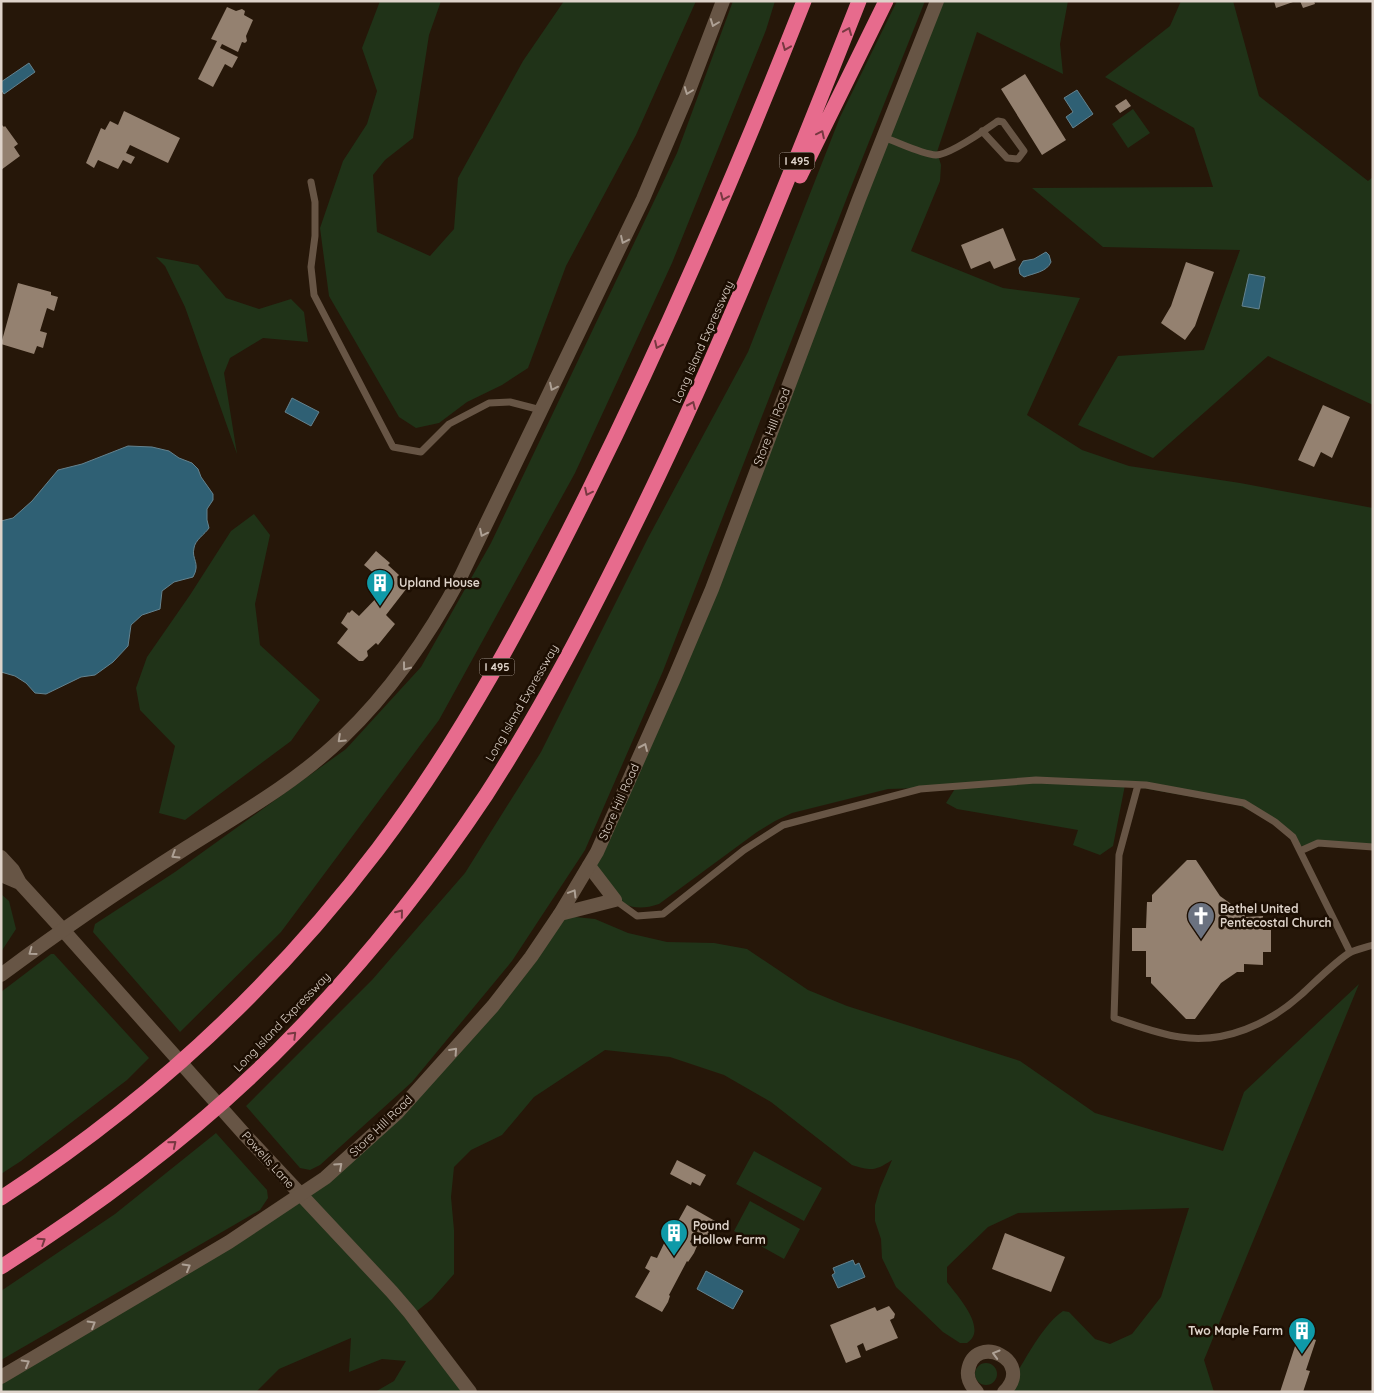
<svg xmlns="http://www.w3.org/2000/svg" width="1374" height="1393" viewBox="0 0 1374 1393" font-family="Quicksand,sans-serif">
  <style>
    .green { fill: #203318 }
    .water { fill: #2f6074; stroke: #64828e }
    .building { fill: #948170 }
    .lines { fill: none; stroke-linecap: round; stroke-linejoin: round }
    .service { stroke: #675545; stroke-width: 7 }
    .minor { stroke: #675545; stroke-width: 14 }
    .tertiary { stroke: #675545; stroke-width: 14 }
    .secondary { stroke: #675545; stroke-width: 14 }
    .motorway { stroke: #e76b8d; stroke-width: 15 }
    .oneway { stroke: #aea195 }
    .oneway2 { stroke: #773841 }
    .labels { text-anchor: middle; stroke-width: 5; stroke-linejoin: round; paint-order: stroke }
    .shield { fill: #1c0e02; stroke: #a4988e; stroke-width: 1 }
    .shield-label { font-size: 11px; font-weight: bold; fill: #ded3ca }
    .street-label { font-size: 12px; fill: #ded3ca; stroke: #1c0e02 }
    .poi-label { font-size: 12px; font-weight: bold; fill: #ded3ca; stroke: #1c0e02; text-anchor: start }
  </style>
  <rect width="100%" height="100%" fill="#261709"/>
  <path class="green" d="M380,1H441L429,35L413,138L385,160L373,175L377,232L430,256L454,229L458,178L523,61L564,1H696L636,135L566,266L528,368L502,385L467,402L439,423L416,428L399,417L329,296L320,228L343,161L367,124L377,91L362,48Z
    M733,1H775L766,30L672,263L575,473L439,720L281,932L180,1032L93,932L95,924L175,872L346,749L421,667L491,543L677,153Z
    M897,1H925L853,182L663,671L585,850L512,961L412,1082L320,1165L310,1170L300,1168L246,1106L372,980L465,873L541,752L648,538L748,352L840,117Z
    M937,1H1068L1060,44L1063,74L977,32L936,155H938L941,165L940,181L911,251L1003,288L1080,298L1027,415L1082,450L1129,466L1240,483L1373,508V845L1295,846L1281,825L1238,805L1125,785L1113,846L1100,855L1073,845L1078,830L957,809L946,803L956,787L888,789L792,813L775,821L757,832L659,904C622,917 611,892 589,866L626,789Z
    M1181,1H1233L1259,96L1368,181L1373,177V405L1268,356L1153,458L1078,425L1118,356L1204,350L1240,250L1103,247L1032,188L1213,187L1194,128L1105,77L1170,26Z
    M1133,109L1150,133L1128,148L1112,124Z
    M156,257L198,265L226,298L259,309L291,299L304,312L308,342L263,338L230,358L224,373L237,454L185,307L165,266Z
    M254,514L270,535L255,604L260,645L320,700L291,741L185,820L159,813L175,746L140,710L136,688L147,657L190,595L231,531Z
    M1,894L9,901L16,929L1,952Z
    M565,916L595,919L628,933L667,942L714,943L747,949L808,990L847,1006L1020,1061L1095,1113L1223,1151L1244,1092L1359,984L1204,1360L1214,1392H1004L1009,1386C1023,1364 1042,1325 1063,1311L1069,1312L1095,1339L1110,1344L1132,1334L1161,1297L1189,1208L1018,1213L988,1227L947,1267V1282C956,1294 978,1318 974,1334C973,1338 970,1341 967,1343H960L943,1332L896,1287L882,1258L881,1239L875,1221V1205L880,1188L892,1160C875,1171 872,1171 852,1165L771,1102L724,1075L670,1057L605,1050L534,1097L502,1135L471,1150L454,1167L451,1197L454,1230V1274L432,1299L412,1315L470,1392H375L394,1381L406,1361L382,1359L349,1372L351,1338L279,1369L256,1392H1V1380L194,1263L370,1138Z
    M51,954H54L149,1058L127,1080L21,1161L1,1174V992Z
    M216,1133L267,1190L268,1198L260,1210L1,1360V1291L115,1214Z
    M754,1151L822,1188L804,1221L736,1184Z
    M750,1201L800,1229L784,1259L734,1231Z
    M975 1374a11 11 0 1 1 22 0a11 11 0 1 1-22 0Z"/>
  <path class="water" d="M29,63L35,72L4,94L1,89V82Z
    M1077,90L1093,114L1073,128L1066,117L1073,112L1064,98Z
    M1046,252L1049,255L1051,262C1047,272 1034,273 1024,277L1020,274L1019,268L1023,261L1034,259Z
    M1249,274L1265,277L1259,309L1242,306Z
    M292,398L319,412L311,426L285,412Z
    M128,446L152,447L169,451L179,458L192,463L198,469L201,477L213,494V500L207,509V520L209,528C205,534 195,540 194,548C191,559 201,563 193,577L174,582L162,591L160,609L142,615L131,625L128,646L113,662L95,675L81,677L46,694L35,693L26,683L15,676L1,672V521L13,518L32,501L58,470L82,464Z
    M853,1260L855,1265L859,1263L865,1277L838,1288L832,1275L835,1273L833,1268Z
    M706,1271L743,1291L733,1309L697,1289Z"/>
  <path class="building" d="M1274,1H1293V2L1276,8Z
    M1300,1H1314L1315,4L1303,8Z
    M227,7L236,11L242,9L245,11L244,15L253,20L246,36L247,41L245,43L242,42L238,52L222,44L220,48L238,57L232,68L225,64L213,87L198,79L217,41L211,39Z
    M1025,74L1066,140L1042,155L1001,89Z
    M1126,99L1131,106L1120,113L1115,106Z
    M124,111L180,138L168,163L130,145L126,153L135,157L131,164L123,160L118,169L98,160L94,168L86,163L101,128L105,130L110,121L118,125Z
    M1,124L4,127L5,126L18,144L14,147L20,156L1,170Z
    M1003,228L1016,260L994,269L990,261L971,269L961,245Z
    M1186,262L1214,272L1195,326L1185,340L1161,323L1171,306Z
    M18,283L51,292V295L58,297L54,311L47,308L40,331L47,333L43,348L37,346L34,354L1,344Z
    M1323,405L1350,417L1332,458L1321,452L1314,467L1298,460Z
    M376,551L390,563L388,565L399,575L397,577L399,579L401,577L410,584L386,615L395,624L378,645L376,643L367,651L368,656L363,661H359L337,643L348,629L341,623L348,612L349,613L352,610L359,616L385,589L373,579L376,575L364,565Z
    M1187,860H1196L1220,896L1238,909H1245V917L1263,916V930H1271V952H1263V965L1244,964V972H1237L1221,983L1195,1019H1186L1151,983V977H1146V951H1132V928H1146L1147,902H1152V895Z
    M677,1160L706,1175L700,1186L692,1182L691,1185L670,1174Z
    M687,1205L715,1221L707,1237L696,1231L690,1242L697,1246L694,1253L688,1262L687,1261L669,1295L670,1296L668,1302L662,1312L635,1297L650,1271L645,1268L651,1256L657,1258L670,1231L672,1232Z
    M1005,1233L1065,1257L1051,1292L992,1269Z
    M889,1306L895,1314L894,1318L890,1320L898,1338L866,1351L863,1343L857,1346L861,1357L846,1363L830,1325L875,1307L877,1311Z
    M1299,1334L1316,1340L1306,1370L1310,1371L1303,1392H1280Z"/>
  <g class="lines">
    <path class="service" d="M883,137C898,142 921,154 936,155C950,155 985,130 998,121L1003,122L1024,151L1018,159L1007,158L982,131
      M311,182L315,202V236L311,267L314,295L393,447L421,452L449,424L489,403L510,402L541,410
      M1138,785L1119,855L1114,1018C1135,1025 1158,1034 1180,1037C1225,1044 1269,1024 1302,994C1313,984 1339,958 1351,952C1358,949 1366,947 1373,945
      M1300,851L1318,843L1373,847
      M615,900L637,916L663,914L744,850L783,825L920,789L1036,780L1125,784L1146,785L1244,803L1275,822L1293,837L1350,952"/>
    <path class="minor" d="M1,857L13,870L20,883L6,877L1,872
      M20,883L63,930
      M560,914L615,900L589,866
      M977,1392C971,1386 967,1379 968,1371C974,1331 1036,1361 1004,1392"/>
    <path class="tertiary" d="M63,930L245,1135L392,1292L410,1313L470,1392"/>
    <path class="secondary" d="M1,975C61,930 123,888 186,848C240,814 297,782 343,737C392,690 429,636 461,576L643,199L686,98L723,1
      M1,1377L229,1242L325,1178L397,1113L493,1006L531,957L560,914L597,852L673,681L712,589L859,199L937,1"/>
    <path class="motorway" d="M800,176L886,1
      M1,1198C146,1104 274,986 378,849C461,739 526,617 587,494C667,333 738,168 804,1
      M1,1267C106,1200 208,1124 295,1033C366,960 430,879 486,795C543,707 591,614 637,520C720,351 790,176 859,1"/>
  </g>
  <defs><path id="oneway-chevron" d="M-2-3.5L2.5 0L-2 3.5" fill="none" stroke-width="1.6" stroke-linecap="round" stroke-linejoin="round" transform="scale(1.25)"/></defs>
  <g class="oneway">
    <use href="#oneway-chevron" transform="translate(714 23) rotate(111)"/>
    <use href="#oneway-chevron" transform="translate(688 91) rotate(111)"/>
    <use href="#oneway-chevron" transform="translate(624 240) rotate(115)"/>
    <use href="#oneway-chevron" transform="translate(553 387) rotate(116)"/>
    <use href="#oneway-chevron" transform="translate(483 533) rotate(116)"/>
    <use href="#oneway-chevron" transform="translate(406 667) rotate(127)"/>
    <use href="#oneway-chevron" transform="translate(341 739) rotate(137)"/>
    <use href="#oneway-chevron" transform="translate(644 747) rotate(-66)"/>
    <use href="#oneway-chevron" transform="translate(175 855) rotate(148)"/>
    <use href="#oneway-chevron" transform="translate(573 893) rotate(-59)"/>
    <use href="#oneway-chevron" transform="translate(32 952) rotate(144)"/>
    <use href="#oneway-chevron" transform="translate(454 1051) rotate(-48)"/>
    <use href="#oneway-chevron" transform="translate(339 1166) rotate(-42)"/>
    <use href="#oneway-chevron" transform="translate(187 1267) rotate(-30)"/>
    <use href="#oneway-chevron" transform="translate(92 1324) rotate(-31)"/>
    <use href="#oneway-chevron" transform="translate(996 1354) rotate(-164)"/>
    <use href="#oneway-chevron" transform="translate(26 1363) rotate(-30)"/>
  </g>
  <g class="oneway2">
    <use href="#oneway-chevron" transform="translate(848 31) rotate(-68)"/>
    <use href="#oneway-chevron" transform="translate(786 47) rotate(112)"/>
    <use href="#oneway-chevron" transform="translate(821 134) rotate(-64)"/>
    <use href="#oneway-chevron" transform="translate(724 197) rotate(113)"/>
    <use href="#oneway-chevron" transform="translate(658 345) rotate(115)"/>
    <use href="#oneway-chevron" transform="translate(692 405) rotate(-66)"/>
    <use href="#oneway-chevron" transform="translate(588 492) rotate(116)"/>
    <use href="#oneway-chevron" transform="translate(400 913) rotate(-51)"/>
    <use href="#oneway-chevron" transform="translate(293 1035) rotate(-45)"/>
    <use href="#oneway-chevron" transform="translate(173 1144) rotate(-40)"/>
    <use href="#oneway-chevron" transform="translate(42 1241) rotate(-33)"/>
  </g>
  <defs>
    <symbol id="building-pin" viewBox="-11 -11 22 30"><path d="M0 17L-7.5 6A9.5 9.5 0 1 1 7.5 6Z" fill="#0f9aa8" stroke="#1c0e02"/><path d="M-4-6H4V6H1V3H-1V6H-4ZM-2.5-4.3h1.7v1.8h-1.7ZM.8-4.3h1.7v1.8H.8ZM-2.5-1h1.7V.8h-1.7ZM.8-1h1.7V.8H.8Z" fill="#fff"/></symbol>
    <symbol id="church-pin" viewBox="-11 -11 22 30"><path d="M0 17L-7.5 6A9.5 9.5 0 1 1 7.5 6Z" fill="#6b7280" stroke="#1c0e02"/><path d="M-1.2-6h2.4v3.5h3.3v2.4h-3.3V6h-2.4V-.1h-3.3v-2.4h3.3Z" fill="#fff"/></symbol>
  </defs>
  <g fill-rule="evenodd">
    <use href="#building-pin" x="364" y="567" width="32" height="43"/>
    <use href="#church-pin" x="1185" y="900" width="32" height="43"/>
    <use href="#building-pin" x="658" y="1217" width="32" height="43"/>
    <use href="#building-pin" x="1286" y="1315" width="32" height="43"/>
  </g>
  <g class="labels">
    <g class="shield">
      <rect x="779.5" y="152.5" width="35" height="17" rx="4"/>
      <rect x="479.5" y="658.5" width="35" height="17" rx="4"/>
    </g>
    <g class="shield-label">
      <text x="797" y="165">I 495</text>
      <text x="497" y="671">I 495</text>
    </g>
    <g class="street-label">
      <text transform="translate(703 342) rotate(-66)" y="4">Long Island Expressway</text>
      <text transform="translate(772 427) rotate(-69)" y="4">Store Hill Road</text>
      <text transform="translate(522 703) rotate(-60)" y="4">Long Island Expressway</text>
      <text transform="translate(619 802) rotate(-66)" y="4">Store Hill Road</text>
      <text transform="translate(282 1022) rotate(-46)" y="4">Long Island Expressway</text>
      <text transform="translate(381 1126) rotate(-44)" y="4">Store Hill Road</text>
      <text transform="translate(268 1160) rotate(48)" y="4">Powells Lane</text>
    </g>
    <g class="poi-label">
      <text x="399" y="587">Upland House</text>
      <text x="1220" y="913">Bethel United<tspan x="1220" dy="14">Pentecostal Church</tspan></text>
      <text x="693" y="1230">Pound<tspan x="693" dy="14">Hollow Farm</tspan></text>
      <text x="1283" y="1335" text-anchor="end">Two Maple Farm</text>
    </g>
  </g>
  <rect width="1374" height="1393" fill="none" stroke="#ded3ca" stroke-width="5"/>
</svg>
